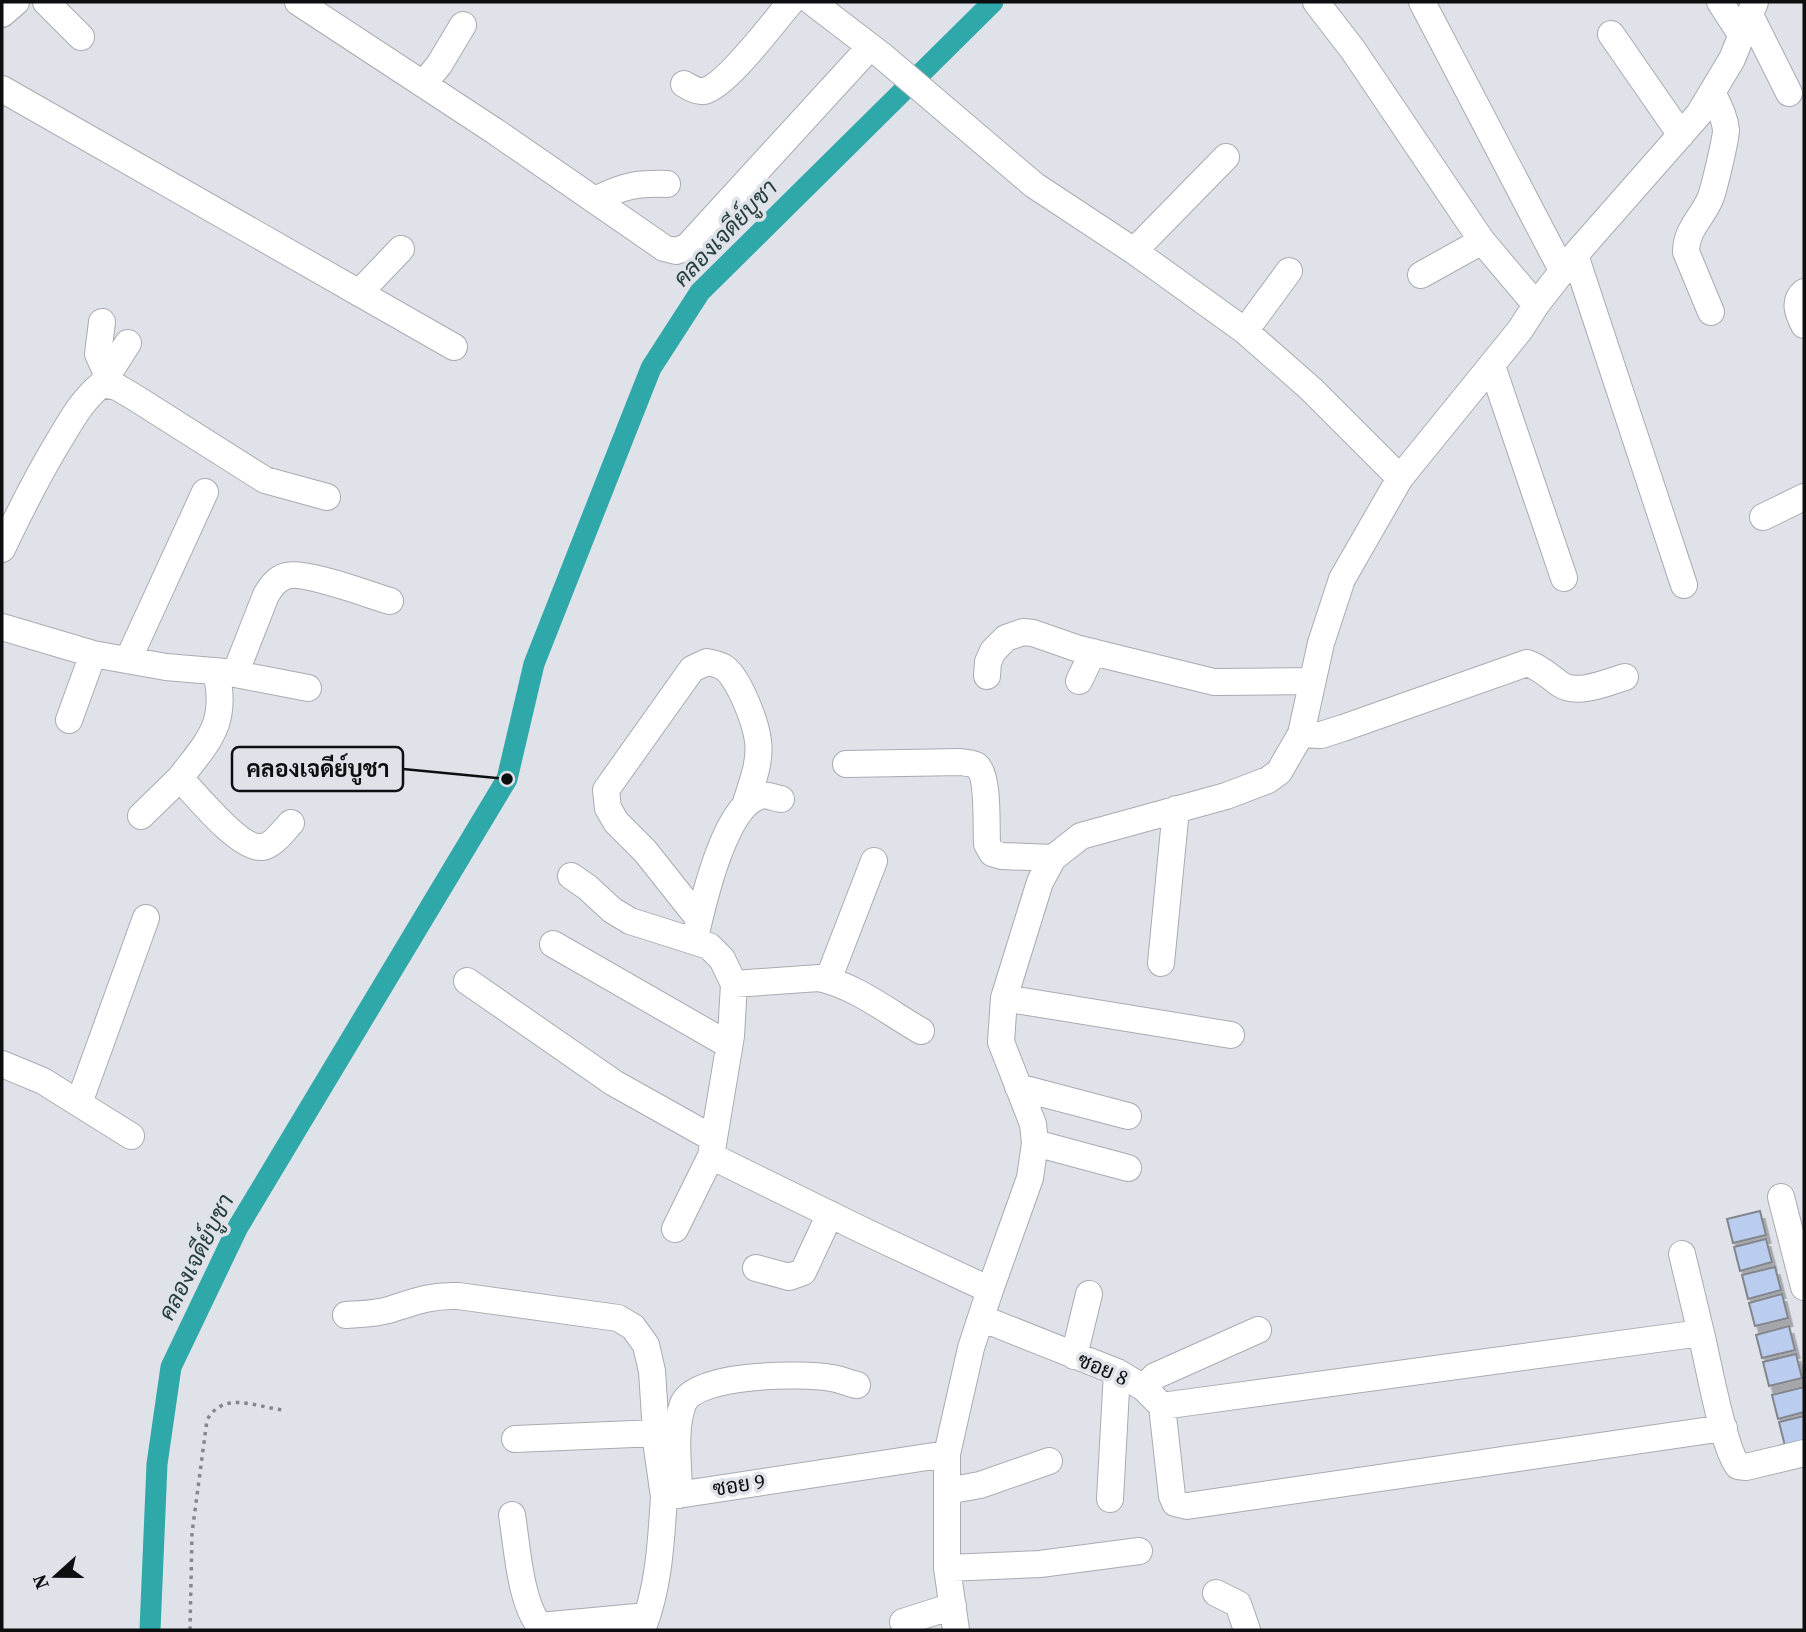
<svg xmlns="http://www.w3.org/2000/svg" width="1806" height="1632" viewBox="0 0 1806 1632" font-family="'Source Serif 4',Sarabun,serif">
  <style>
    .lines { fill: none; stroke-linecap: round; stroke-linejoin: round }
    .canal { stroke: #2fa8a9; stroke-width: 21 }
    .building { fill: #bbcdef; stroke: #82858b; stroke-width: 2; filter: url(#shadow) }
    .minor-casing { stroke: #a8abb1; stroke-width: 28 }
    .path { stroke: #85878c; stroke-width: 3.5; stroke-dasharray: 3.5 5; stroke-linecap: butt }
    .minor { stroke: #fff; stroke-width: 26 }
    .labels { text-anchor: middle; stroke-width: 7; stroke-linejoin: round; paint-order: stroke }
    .street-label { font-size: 21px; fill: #0d0e10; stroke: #dfe2e8 }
    .water-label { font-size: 23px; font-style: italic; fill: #243e3e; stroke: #dfe2e8 }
    .leader { fill: none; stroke: #0d0e10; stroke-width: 2.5 }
    .callout-dot { fill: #0d0e10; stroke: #dfe2e8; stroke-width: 2.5 }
    .callout { fill: #dfe2e8; stroke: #0d0e10; stroke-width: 2.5 }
    .callout-label { font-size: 23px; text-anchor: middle; font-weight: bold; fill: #0d0e10 }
  </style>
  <defs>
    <filter id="shadow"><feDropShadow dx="4.5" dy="8" stdDeviation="0" flood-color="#0004"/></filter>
  </defs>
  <rect width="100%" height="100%" fill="#dfe2e8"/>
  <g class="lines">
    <path class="canal" d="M150,1630L157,1464L171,1367L238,1227L507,779L534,664L651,368L700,292L993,2"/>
  </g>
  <path class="building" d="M1760,1211L1766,1235L1733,1243L1727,1219Z
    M1766,1239L1772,1262L1740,1271L1734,1247Z
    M1775,1267L1781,1290L1748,1299L1742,1275Z
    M1782,1294L1788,1318L1755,1326L1749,1303Z
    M1789,1326L1795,1350L1762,1358L1756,1335Z
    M1796,1354L1802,1378L1769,1386L1763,1362Z
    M1804,1387V1412L1778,1419L1772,1395Z
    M1804,1416V1441L1785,1446L1779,1422Z"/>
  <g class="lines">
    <defs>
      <path id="minor" d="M46,2L81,37
        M298,2L496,132L664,248L676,251L687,247L870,47
        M812,2L880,54L1034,185L1134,251L1245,331L1311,389L1400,478
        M1316,2L1353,50L1482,241L1536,305
        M1422,2L1563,272
        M1720,2L1742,36
        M2,14L16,2
        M1750,15L1789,93
        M1611,34L1681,135
        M423,84L439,65L463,25
        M684,84C689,87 697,92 704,91C727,86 774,21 791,2
        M2,89L454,347
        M595,200C623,186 636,183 667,184
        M1134,251L1226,157
        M1575,255L1684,585
        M1421,275L1482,241
        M1804,292C1793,301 1798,313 1804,325
        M359,293L401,249
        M1711,312L1686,252C1686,229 1702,218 1710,199C1714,190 1726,138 1726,130C1725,117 1718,105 1713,94
        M102,322L98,354L107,374
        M1245,331L1289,271
        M1492,366L1564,578
        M102,384L128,343
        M1763,517L1804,497
        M2,549C20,511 38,475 60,439C72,419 83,399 102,384L117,387L134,397L265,480L327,497
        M2,627L93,654L166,667L225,672L308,688
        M128,660L205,492
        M216,671C228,723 210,739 180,778C195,794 240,850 262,847C273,846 284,830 291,823
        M235,674L266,595C271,587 276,579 286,576C303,570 369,595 390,601
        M987,676L988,662L993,651L1006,638L1023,632L1033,633L1076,648L1214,682L1312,681
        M1079,681L1093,652
        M69,720L93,654
        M1301,734L1321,735L1343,728L1527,663C1541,668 1549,676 1560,684C1577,696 1608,682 1625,677
        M846,764L961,762C965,763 973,763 977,766C989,776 986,828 987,844L992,853L1002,856L1053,858
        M141,816L180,778
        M571,876L587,887L612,910L630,921L709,946L722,959L734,984L731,1036L711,1156L675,1229
        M699,919L645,851L616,822L608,808L606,790L692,669L707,662C711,663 718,664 723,667C738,675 756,723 758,741C761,763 751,785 745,806
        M697,929C704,899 726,804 760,796C766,794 774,798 781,799
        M553,944L729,1045
        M1161,963L1176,809
        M828,980L874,861
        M467,981L614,1083L714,1139
        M734,984L819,978C856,986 888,1012 921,1031
        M1004,998L1231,1035
        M2,1064L43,1081L131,1136
        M1018,1087L1128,1116
        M79,1103L146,918
        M1035,1143L1128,1168
        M711,1156L866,1232L990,1290
        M1781,1197L1804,1287
        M1682,1254L1701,1333
        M756,1268L789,1277L803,1272L830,1214
        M346,1315C362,1314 377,1314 392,1309C416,1301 432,1295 458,1296L618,1318L633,1327L646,1345L652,1371L657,1448L664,1497
        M981,1318L1117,1372L1144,1388L1155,1376L1258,1330
        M1074,1356L1089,1294
        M1144,1388L1162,1406L1172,1496L1175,1503L1187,1506L1724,1428
        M1162,1406L1701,1333C1708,1361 1723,1448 1738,1466L1746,1467L1804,1453
        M515,1439L657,1433
        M947,1491L980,1485L1049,1461
        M679,1495C679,1466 673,1431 683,1404C695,1373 803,1373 831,1378C840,1379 848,1383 857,1385
        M1110,1499L1117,1372
        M512,1515C517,1545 520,1603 540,1626L647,1616
        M947,1568L1040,1564L1139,1551
        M1216,1593L1238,1604L1247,1630
        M903,1622L953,1606
        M642,1630C659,1588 661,1542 664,1497L947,1454
        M956,1630L947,1568V1454L971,1348L990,1290L1030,1178L1035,1143L1033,1124L1001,1042L1004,998L1040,882L1053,858L1081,836L1226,796L1268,780L1279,772L1301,734L1321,643L1342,579L1400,478L1520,330L1536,305L1575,255L1699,114L1732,59L1755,2"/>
    </defs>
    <use href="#minor" class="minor-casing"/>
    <path class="path" d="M190,1630L192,1533L207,1420C223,1391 254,1406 282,1410"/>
    <use href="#minor" class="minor"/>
  </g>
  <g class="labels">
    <g class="street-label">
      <text transform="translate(1103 1369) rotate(23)" y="7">ซอย 8</text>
      <text transform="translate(739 1485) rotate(-9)" y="7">ซอย 9</text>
    </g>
    <g class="water-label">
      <text transform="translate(725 233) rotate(-46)" y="8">คลองเจดีย์บูชา</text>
      <text transform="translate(196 1257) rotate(-63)" y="8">คลองเจดีย์บูชา</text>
    </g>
  </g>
  <path class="leader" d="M507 779L403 769"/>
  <circle class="callout-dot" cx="507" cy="779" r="7"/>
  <rect class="callout" x="232" y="747" width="171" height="44" rx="7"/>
  <g class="callout-label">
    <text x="318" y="777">คลองเจดีย์บูชา</text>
  </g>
  <rect width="1806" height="1632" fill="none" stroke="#0d0e10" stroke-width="7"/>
  <g transform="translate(56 1576) rotate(249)" stroke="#dfe2e8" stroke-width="5" paint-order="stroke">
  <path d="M0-5L12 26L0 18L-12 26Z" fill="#0d0e10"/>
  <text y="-10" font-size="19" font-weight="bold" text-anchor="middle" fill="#0d0e10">N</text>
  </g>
</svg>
